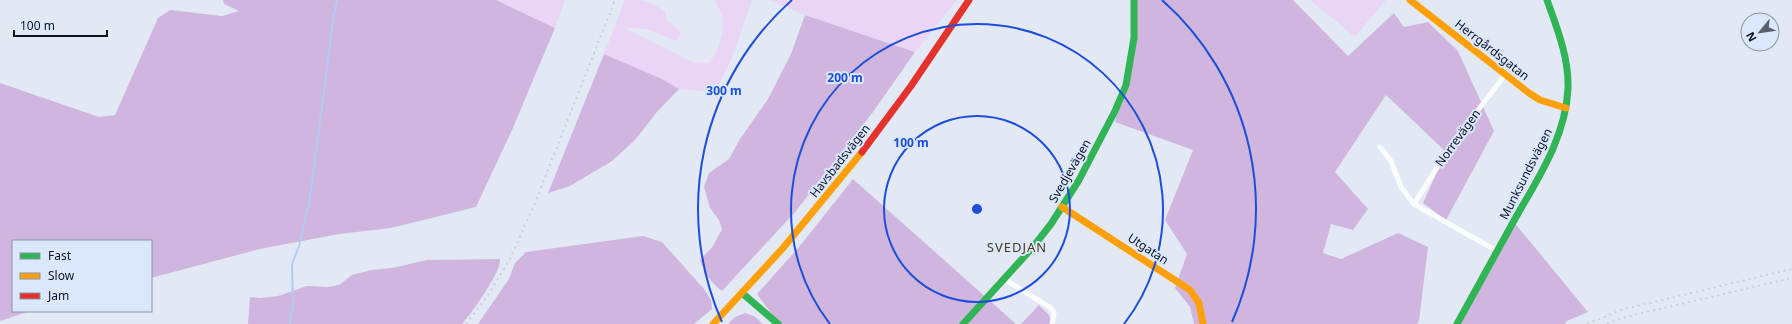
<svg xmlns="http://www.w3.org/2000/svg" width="1792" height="324" viewBox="0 0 1792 324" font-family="'Noto Sans',sans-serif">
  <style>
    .green { fill: #ead5f7 }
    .forest { fill: #d0b6df }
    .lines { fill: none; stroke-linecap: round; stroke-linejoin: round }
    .stream { stroke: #b2cbf5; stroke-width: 2 }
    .street { stroke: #fbfcfd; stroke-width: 5 }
    .fast { stroke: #30b455; stroke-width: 7 }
    .slow { stroke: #ff9f0a; stroke-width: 7 }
    .jam { stroke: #e5322d; stroke-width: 7 }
    .rail { stroke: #ccced2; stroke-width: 2; stroke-dasharray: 2 4; stroke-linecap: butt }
    .ring { fill: none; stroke: #1d4ed8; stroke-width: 2 }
    .labels { text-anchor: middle; stroke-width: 4; stroke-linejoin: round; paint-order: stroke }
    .street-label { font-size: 12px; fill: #0d1420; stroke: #dae7fc }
    .neighbourhood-label { font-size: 13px; letter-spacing: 1px; fill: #4e3a14; stroke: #dae7fc }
    .centre { fill: #1d4ed8; stroke: #dae7fc; stroke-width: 2 }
    .ring-label { font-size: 12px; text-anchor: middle; font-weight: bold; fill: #1d4ed8; stroke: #dae7fc; stroke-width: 4; stroke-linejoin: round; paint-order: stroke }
  </style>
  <rect width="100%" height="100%" fill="#e2e9f4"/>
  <path class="green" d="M496,0H565L555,28Z
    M625,0C646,0 648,1 666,12V19L681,32L677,41L646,29L623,27L692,62L709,63C723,45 729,19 714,0H752L732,58L717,88L702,91L679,89L663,80L604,54Z
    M768,0H957L915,52L805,15Z
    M1310,0H1386L1355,37Z"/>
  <path class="forest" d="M223,0H496L555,28L512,130L476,207L391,228L339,234L260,249L151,278V241H13V311H30L0,321V83L99,117L115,115L158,18L170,10L222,16L239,11L224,4Z
    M1137,0H1293L1348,56L1394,13L1404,27L1428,22L1458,51L1494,131L1446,220L1423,203L1446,152L1386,95L1335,172L1368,209L1353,230L1331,224L1323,253L1341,259L1398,233L1428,247L1419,321L1417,324H1194L1190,307L1175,288L1187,254L1165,220L1193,150L1115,122L1137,22Z
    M805,15L915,52L873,112L796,211L722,291C711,283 705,273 700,260L713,246L722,229L719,220L710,208L704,187L709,173L729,159L740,139L768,99L791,54Z
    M604,54L662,79L679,89L656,113L635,140L612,161L570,186L548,193Z
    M853,179L1016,324H779L757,294L799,247Z
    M1513,221L1588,312L1567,321L1565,324H1457Z
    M643,236L662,242L704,289L711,300L712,309L694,324H478L509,279L515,263L526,252Z
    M500,259C502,271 471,314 462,324H248L250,297L260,298L278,296L307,286L328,287L339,285L352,275L371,270L392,268L427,260Z
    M1039,305L1048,314L1053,324H1021Z
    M745,313L754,316L763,324H728L735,317Z"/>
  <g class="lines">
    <path class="stream" d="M290,324L293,305L292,264L299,246L310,198L334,13L337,0"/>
    <path class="street" d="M1380,147L1391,161L1401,187L1414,204L1497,251
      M1414,204L1452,144L1505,75
      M1004,279L1051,308L1054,313L1052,324"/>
    <path class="fast" d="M742,293L778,324
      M963,324L1033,247L1051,224L1079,180L1115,111L1126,85L1134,38V0
      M1457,324C1477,288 1496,253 1516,217C1539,177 1566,136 1568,88C1569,58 1557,28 1547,0"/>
    <path class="slow" d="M1410,0L1529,93L1540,100L1566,108
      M1062,207L1190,290L1199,303L1203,324
      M713,324L783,248L862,152"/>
    <path class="jam" d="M862,152L911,86L969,0"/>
    <path class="rail" d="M466,324L488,295L510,259L535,203L615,0
      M1587,324L1624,309L1792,269
      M1607,324L1625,317L1792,278"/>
  </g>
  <g class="ring">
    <circle cx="977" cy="209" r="93"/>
    <path d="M830 324A186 186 0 1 1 1124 324"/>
    <path d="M722 322A279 279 0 0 1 792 0M1162 0A279 279 0 0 1 1232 322"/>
  </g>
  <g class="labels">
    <g class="street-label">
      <text transform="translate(1492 50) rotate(38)" y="4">Herrgårdsgatan</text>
      <text transform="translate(1458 138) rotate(-54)" y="4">Norrevägen</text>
      <text transform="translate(840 161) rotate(-52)" y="4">Havsbadsvägen</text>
      <text transform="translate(1070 171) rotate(-60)" y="4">Svedjevägen</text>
      <text transform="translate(1526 174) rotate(-63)" y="4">Munksundsvägen</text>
      <text transform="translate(1148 249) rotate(33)" y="4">Utgatan</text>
    </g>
    <g class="neighbourhood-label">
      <text x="1017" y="252">SVEDJAN</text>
    </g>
  </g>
  <circle cx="977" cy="209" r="6" class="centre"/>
  <g class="ring-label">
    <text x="845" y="82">200 m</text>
    <text x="724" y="95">300 m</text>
    <text x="911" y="147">100 m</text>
  </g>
  <rect x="12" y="240" width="140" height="72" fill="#dae7fc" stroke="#8893a4"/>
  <rect x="20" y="253" width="20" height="6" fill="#30b455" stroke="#8893a4"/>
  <text x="48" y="260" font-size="12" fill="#0d1420">Fast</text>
  <rect x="20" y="273" width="20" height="6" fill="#ff9f0a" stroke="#8893a4"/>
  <text x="48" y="280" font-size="12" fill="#0d1420">Slow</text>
  <rect x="20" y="293" width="20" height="6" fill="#e5322d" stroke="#8893a4"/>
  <text x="48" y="300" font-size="12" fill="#0d1420">Jam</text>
  <g transform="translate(1760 32) rotate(241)"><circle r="19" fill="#dae7fc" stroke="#8893a4"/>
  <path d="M0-3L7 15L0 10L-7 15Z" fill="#585f6a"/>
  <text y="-6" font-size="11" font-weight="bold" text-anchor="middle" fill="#0d1420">N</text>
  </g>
  <path d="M14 30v6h93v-6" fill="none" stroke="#0d1420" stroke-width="2"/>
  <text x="20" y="30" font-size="12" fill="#0d1420" stroke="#dae7fc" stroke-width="3" paint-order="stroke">100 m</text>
</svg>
